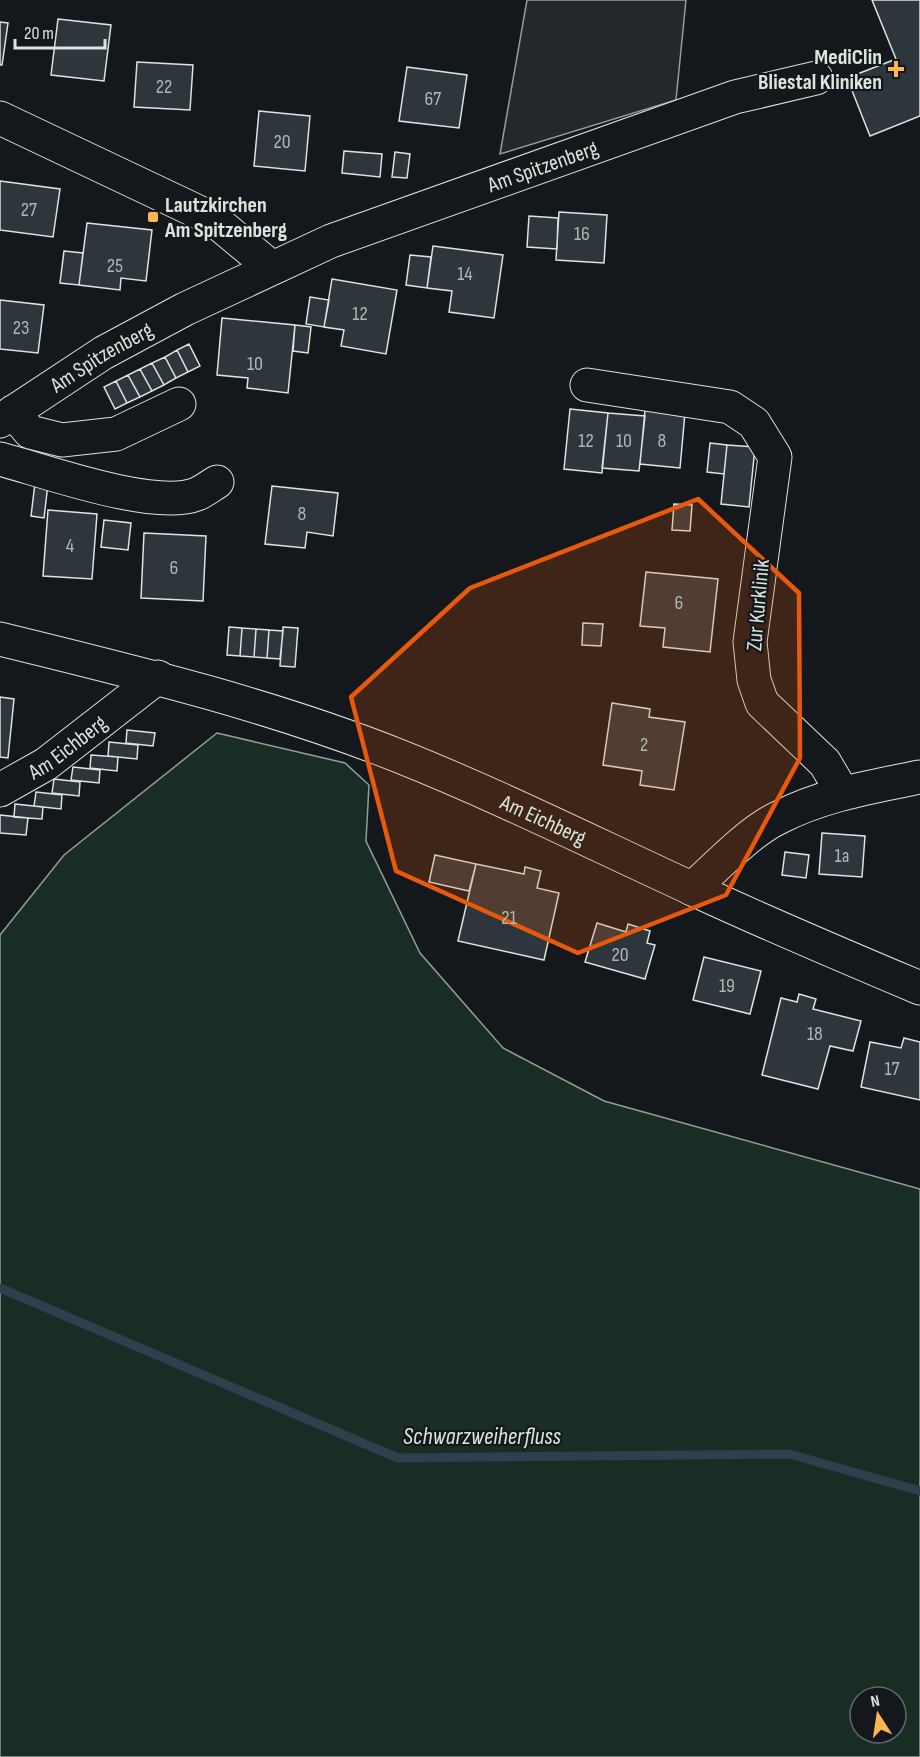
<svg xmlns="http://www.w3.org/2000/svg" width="920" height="1757" viewBox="0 0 920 1757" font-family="'Sofia Sans Condensed',sans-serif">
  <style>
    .green { fill: #1a2d24; stroke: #939e99; stroke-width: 1.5; fill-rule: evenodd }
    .parking { fill: #24282b; stroke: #939e99; stroke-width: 1.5 }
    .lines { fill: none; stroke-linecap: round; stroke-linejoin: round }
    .stream { stroke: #2f3f4d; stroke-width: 9 }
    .building { fill: #2c363c; stroke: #d8e6dc; stroke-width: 1.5 }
    .minor-casing { stroke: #d8e6dc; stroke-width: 35 }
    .minor { stroke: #14181c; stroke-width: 33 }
    .marked { fill: #e8590c; fill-opacity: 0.2; stroke: #e8590c; stroke-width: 4.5; stroke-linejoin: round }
    .poi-dot { fill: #ffb74d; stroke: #14181c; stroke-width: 2 }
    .labels { text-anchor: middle; stroke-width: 4.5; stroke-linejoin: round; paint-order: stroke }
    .number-label { font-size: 20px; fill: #adbab4 }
    .poi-label { font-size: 22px; font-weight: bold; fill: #d8e6dc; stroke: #14181c; text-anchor: end }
    .street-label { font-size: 22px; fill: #d8e6dc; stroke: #14181c }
    .water-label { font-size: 24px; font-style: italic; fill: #d8e6dc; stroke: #14181c }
  </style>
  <rect width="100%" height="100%" fill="#14181c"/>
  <path class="green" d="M217,733L345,763L369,785L366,841L420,953L503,1048L604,1101L920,1189V1757H0V935L64,855ZM860,1697H896V1733H860Z"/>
  <path class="parking" d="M527,0H686L676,100L500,154Z"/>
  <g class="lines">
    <path class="stream" d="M0,1288L398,1458L789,1454L920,1491"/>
  </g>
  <path class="building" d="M872,0H920V116L870,136L847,78L896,59Z
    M58,19L111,25L104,81L51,75Z
    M0,22L8,23L2,65H0Z
    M137,62L193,65L190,110L134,107Z
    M407,67L467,75L459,128L399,121Z
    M259,111L310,116L305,171L254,166Z
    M344,151L382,154L380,177L342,173Z
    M395,152L410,154L407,178L392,177Z
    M0,181L60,189L53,237L0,230Z
    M559,212L607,215L604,263L556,260Z
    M529,216L558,218L557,249L527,247Z
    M87,223L152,230L146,281L121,278L120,290L79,285Z
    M433,246L503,255L494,318L449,312L452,291L427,288Z
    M64,251L83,253L79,285L60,283Z
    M410,255L431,257L427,288L406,285Z
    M332,279L397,290L386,354L341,346L344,330L324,327Z
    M310,297L329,300L324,327L306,324Z
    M0,300L44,305L38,353L0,349Z
    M222,318L295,325L288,393L247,388L248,378L217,375Z
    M295,325L311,327L308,353L293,351Z
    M189,344L200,366L188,372L177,350Z
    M177,350L188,372L176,378L165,357Z
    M165,357L176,378L164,385L152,363Z
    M152,363L164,385L152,391L140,369Z
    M140,369L152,391L140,397L128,375Z
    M128,375L140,397L127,403L116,381Z
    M116,381L127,403L115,409L104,387Z
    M570,409L608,413L602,473L564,469Z
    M645,410L685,413L680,468L640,464Z
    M608,413L645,416L639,471L602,468Z
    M710,443L727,445L724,474L707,472Z
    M727,445L755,447L749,507L721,504Z
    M35,483L48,484L44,518L31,516Z
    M272,486L338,493L333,536L307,532L305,548L265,544Z
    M674,504L692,505L690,531L672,530Z
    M48,510L97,514L92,579L43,576Z
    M104,520L131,523L128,550L101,547Z
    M144,533L206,536L203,601L141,598Z
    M646,572L718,579L710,652L663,647L665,628L640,626Z
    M583,623L603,624L601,646L582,645Z
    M229,627L242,628L240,656L227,655Z
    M283,627L298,628L295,667L280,666Z
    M242,628L256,629L254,657L240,656Z
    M256,629L269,630L267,658L254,657Z
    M269,630L283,631L280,659L267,658Z
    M0,697L14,699L8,758L0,757Z
    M612,703L650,709L649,717L685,722L674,790L640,785L642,771L603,765Z
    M127,730L155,733L153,746L126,743Z
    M109,742L138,745L137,759L108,756Z
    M91,755L118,757L117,771L90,768Z
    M73,767L100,770L99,783L71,780Z
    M54,779L80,782L79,796L52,793Z
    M36,792L62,795L61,809L34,806Z
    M15,804L43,807L42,819L14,817Z
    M0,815L28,818L26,835L0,833Z
    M822,833L865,836L862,877L819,874Z
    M785,852L809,855L806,878L782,875Z
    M435,855L476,864L469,891L429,882Z
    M476,864L524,874L525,867L541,871L537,888L559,893L544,960L458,941Z
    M597,923L626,932L628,924L650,931L647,943L655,945L645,979L585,962Z
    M704,957L761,971L750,1014L693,1000Z
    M799,994L816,999L813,1009L861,1021L853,1051L830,1046L818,1089L762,1075L781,998L797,1002Z
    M904,1038L920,1042V1100L861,1087L870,1042L901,1048Z"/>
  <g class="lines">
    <defs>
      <g id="minor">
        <path d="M0,118L213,219L272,268"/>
        <path d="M587,385L730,407L754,423L775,457L750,642L754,680L762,703L825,763L842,792"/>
        <path d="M13,412L30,432L62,440L116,434L179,404"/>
        <path id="s1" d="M0,421L103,353L185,309L331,241L735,97L816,78"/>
        <path d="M0,459C45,471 155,511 197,494C204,491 210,486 217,482"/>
        <path id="s2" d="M0,639C135,672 271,705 399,756C499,796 595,844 693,889C768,924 844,956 920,988"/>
        <path id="s3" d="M0,790L46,764L158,677"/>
        <path d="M692,889C716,867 749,832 778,818C822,795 871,787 920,777"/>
      </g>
    </defs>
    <use href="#minor" class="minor-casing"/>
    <use href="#minor" class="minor"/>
  </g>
  <path class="marked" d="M698,499L799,593L800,758L726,895L578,953L396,871L351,697L470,588Z"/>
  <g class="poi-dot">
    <path d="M893 60h6v6h6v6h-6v6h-6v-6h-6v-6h6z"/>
    <rect x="147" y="211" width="12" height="12" rx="3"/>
  </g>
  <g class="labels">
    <g class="number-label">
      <text x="164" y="93">22</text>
      <text x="433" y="105">67</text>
      <text x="282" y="148">20</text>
      <text x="29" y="216">27</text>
      <text x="582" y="240">16</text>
      <text x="115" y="272">25</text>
      <text x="465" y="280">14</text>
      <text x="360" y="320">12</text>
      <text x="21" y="334">23</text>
      <text x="255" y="370">10</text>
      <text x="586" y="447">12</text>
      <text x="624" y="447">10</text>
      <text x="662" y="447">8</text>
      <text x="302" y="520">8</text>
      <text x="70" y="552">4</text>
      <text x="174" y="574">6</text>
      <text x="679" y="609">6</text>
      <text x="644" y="751">2</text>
      <text x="842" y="862">1a</text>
      <text x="509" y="924">21</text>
      <text x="620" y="961">20</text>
      <text x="727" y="992">19</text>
      <text x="815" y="1040">18</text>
      <text x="892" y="1075">17</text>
    </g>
    <g class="poi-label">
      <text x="882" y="64">MediClin<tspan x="882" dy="25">Bliestal Kliniken</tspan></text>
      <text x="165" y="212" text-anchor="start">Lautzkirchen<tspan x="165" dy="25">Am Spitzenberg</tspan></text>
    </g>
    <g class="street-label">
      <text dy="8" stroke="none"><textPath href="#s1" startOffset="602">Am Spitzenberg</textPath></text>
      <text dy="8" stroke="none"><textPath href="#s1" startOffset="120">Am Spitzenberg</textPath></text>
      <text transform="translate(757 605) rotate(-85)" y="8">Zur Kurklinik</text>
      <text dy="8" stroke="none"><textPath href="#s3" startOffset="80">Am Eichberg</textPath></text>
      <text dy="8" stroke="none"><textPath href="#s2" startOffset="574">Am Eichberg</textPath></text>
    </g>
    <g class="water-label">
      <text x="482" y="1444">Schwarzweiherfluss</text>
    </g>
  </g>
  <g transform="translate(878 1715) rotate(348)"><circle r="28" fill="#14181c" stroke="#626a69" stroke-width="1.5"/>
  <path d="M0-4.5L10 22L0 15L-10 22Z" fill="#ffb74d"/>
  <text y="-9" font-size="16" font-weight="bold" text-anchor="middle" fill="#d8e6dc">N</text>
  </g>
  <path d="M15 39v9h90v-9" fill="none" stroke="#d8e6dc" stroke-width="3"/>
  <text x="24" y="39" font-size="18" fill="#d8e6dc" stroke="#14181c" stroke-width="4.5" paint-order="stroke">20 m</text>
</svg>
